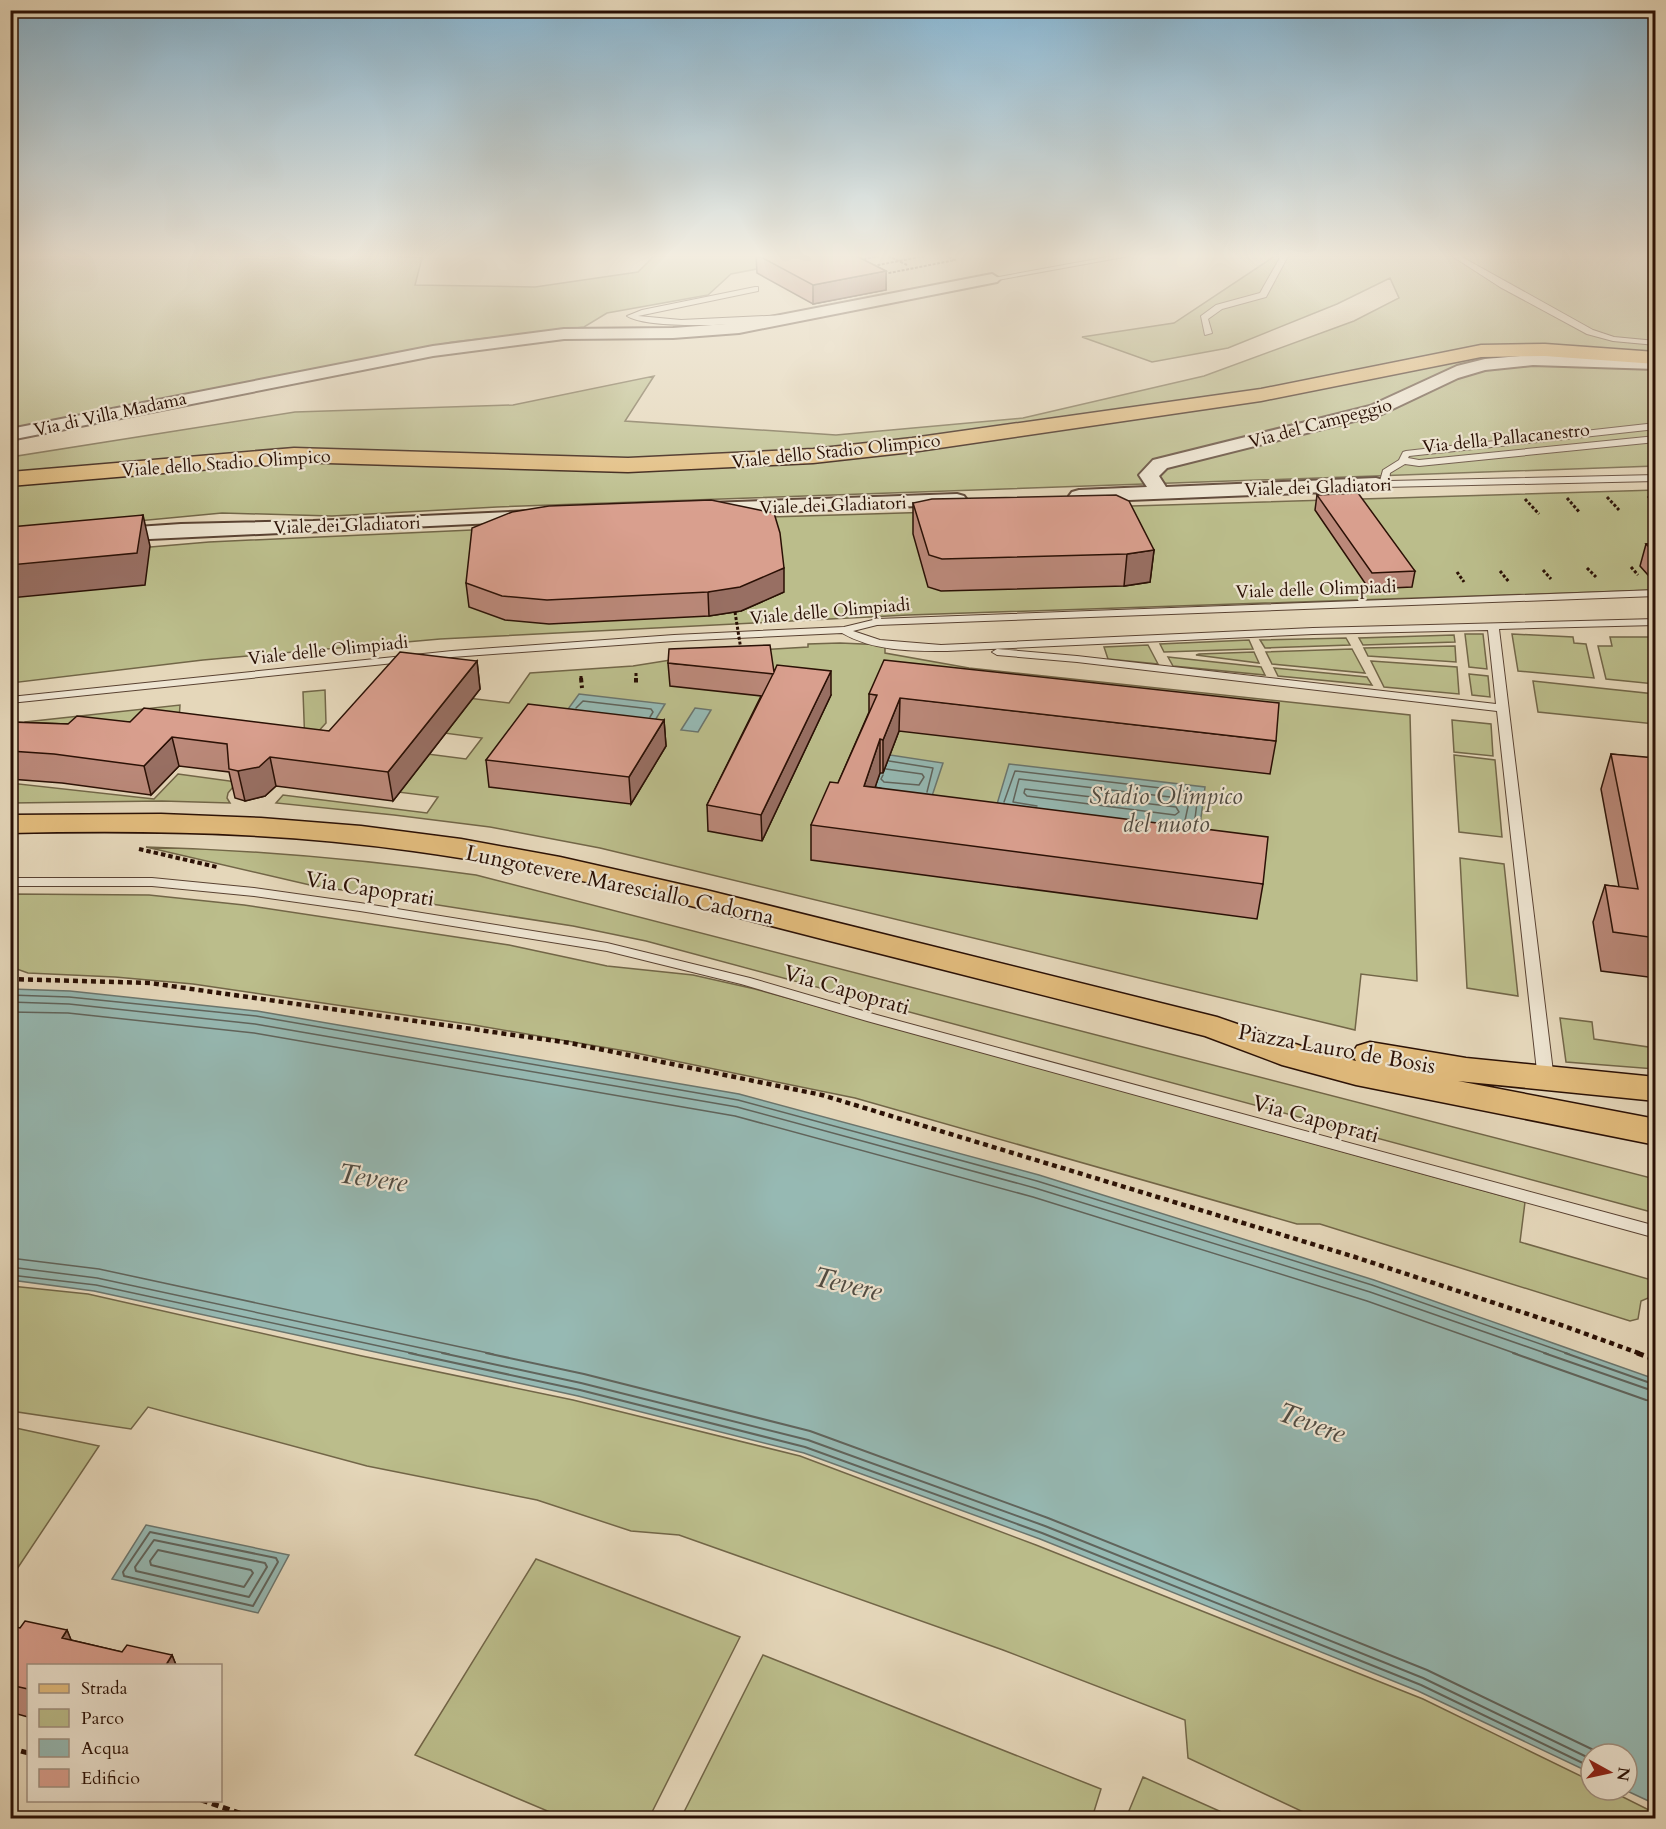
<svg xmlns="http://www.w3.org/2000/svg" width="1666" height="1829" viewBox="0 0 1666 1829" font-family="Cardo,serif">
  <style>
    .green { fill: #bbbd8b; stroke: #726648; stroke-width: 1.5 }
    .water { fill: #96b9b3; stroke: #6b756d; stroke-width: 1.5 }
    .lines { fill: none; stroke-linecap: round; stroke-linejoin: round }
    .shore-far1 { stroke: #60645c; stroke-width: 1.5 }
    .shore { stroke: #60645c; stroke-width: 2 }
    .service-casing { stroke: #594232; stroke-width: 2 }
    .minor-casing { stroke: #594232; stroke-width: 4 }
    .primary-casing { stroke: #2a1005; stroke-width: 3 }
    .path-far4 { stroke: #2a1005; stroke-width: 2; stroke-dasharray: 3 1.5; stroke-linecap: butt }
    .path-far3 { stroke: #2a1005; stroke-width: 3; stroke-dasharray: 3 2; stroke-linecap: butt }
    .path-far2 { stroke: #2a1005; stroke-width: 4; stroke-dasharray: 4.5 3; stroke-linecap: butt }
    .path-far1 { stroke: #2a1005; stroke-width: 4.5; stroke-dasharray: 5 4; stroke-linecap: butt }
    .path { stroke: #2a1005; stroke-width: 5; stroke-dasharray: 7 4.5; stroke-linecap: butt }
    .service { fill: #eee5d2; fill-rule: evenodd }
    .minor { fill: #eee5d2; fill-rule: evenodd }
    .primary { fill: #e2bc7d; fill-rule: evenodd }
    .path-bridge { stroke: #2a1005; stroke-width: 3; stroke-dasharray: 3 2; stroke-linecap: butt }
    .wall { fill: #bb897a; stroke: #2a1005; stroke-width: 1.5 }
    .shaded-wall { fill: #986f63; stroke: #2a1005; stroke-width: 1.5 }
    .building { fill: #d99f8e; stroke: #2a1005; stroke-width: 1.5 }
    .labels { text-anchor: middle; stroke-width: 4.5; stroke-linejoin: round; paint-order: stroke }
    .far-street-label { font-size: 18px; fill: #2a1005; stroke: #eee5d2 }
    .street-label { font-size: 22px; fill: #2a1005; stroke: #eee5d2 }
    .water-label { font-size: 24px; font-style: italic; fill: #504b42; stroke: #eee5d2 }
    .near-water-label { font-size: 28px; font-style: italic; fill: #504b42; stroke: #eee5d2 }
  </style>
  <rect width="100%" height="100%" fill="#e5d7ba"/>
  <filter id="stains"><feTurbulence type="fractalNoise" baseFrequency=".00333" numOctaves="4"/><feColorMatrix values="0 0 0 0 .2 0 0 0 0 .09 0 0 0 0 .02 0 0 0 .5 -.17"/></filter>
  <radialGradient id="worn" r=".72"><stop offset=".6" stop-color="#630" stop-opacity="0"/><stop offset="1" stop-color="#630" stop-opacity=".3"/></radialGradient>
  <path class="green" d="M11,256H390L422,258L415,285L535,287L638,272L654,256H824L731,274L708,295L607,313L584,327L452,342L11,430Z
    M1275,256H1655V466L497,507L332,516L222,513L11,533V457L295,412L513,405L654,376L625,421L836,435L1023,418L1204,376L1354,321L1399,298L1390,278L1337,304L1228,348L1152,362L1082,337L1174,323Z
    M1656,490L1655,590L908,615L440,639L203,660L11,683L10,559L209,542L738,518Z
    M1465,634H1483L1487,669L1469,667Z
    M1512,634L1573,637L1574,643L1586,644L1594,678L1518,671Z
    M1454,635L1455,642L1363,645L1359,638Z
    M1610,637H1655V684L1606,679L1598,646H1612Z
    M1346,638L1350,645L1265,648L1260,640Z
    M1249,640L1253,649L1164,652L1160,644Z
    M840,643L885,645V653L969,668L1410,715L1417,981L1361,974L1355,1030L600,848L490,827L394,815L276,803L283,795L427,813L438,797L295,779L327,741L466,759L482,738L347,720L377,687L509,703L530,673L633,666L721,652L808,647V644Z
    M1148,645L1158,664L1108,659L1104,647Z
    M1455,646L1456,662L1368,656L1364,648Z
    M1352,649L1365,673L1272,664L1266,652Z
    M1254,652L1259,663L1196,655L1199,654Z
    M1168,657L1261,667L1265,675L1173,666Z
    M1371,661L1457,667L1459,694L1384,687Z
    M1274,668L1367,677L1372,685L1278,676Z
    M1469,674L1488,676L1490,697L1472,695Z
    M1533,681L1655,694V724L1538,712Z
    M325,690L326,723L305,746L303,692Z
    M180,705L179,720L174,726H23L25,722Z
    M1452,720L1491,724L1493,756L1454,752Z
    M1454,755L1495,760L1502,837L1459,832Z
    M178,774L237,782L228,793L227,798L230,803L162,801L11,803L10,783L154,799Z
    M146,847C256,850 367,860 476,875L1655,1179V1213L646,941L573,926L310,885Z
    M1460,858L1504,864L1518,996L1467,988Z
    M10,894L149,895L244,905L509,945L607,966L693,975L755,989L1525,1202L1520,1242L1655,1281V1301L1648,1298L1641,1301L1638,1319L1630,1321L1320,1224H1297L855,1098L631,1052L474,1025L193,984L115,977L28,973L11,967Z
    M1560,1018L1592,1022L1594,1039L1655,1048V1069L1566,1062Z
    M11,1286L88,1294L362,1356L573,1400L800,1456L1036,1545L1423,1699L1591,1781V1790H1609L1655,1813V1818H1316L1188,1758L1185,1720L1003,1650L679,1535L631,1531L537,1500L367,1466L148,1407L131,1429L11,1411Z
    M11,1427L99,1446L11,1578L10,1427Z
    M536,1559L740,1637L649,1818H564L415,1755Z
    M763,1655L1101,1789L1092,1818H681Z
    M1143,1777L1235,1818H1126Z"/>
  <path class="water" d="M579,694L665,704L651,727L563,716Z
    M695,708L711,710L698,732L681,730Z
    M877,753L943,763L931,799L861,793Z
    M1009,764L1205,787L1198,840L994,814Z
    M11,989L70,991L257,1011L739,1094L1039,1175L1374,1280L1655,1379V1804L1625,1790L1627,1754H1591V1773L1418,1691L1040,1539L804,1453L578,1396L94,1291L11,1280Z
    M146,1525L289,1555L258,1613L112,1579Z"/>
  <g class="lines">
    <path class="shore-far1" d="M576,708L583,701L651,709L653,712L650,717
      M889,761L933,768L927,792
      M883,775L881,779L884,782L919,785L924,777L922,774L886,769
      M1025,789L1176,807L1179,812L1175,815L1027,796L1024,793Z
      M1004,802L1015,771L1195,792L1198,795L1194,826
      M1037,806L1013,802L1019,779L1187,799L1189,802L1184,825
      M10,995L69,997L256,1016L738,1100L1037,1181L1372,1285L1569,1354
      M10,1002L69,1004L255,1024L737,1107L1035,1188L1370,1292L1548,1354
      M10,1012L68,1013L254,1033L735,1116L1033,1197L1367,1301L1517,1354
      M10,1258L99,1269L493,1354
      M10,1267L97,1278L449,1354
      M10,1275L96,1285L416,1354"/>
    <path class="shore" d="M409,1353L580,1390L805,1447L1042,1533L1421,1685L1591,1767
      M442,1353L581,1383L808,1440L1045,1526L1423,1678L1591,1759
      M486,1353L584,1374L810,1431L1048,1518L1427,1670L1602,1754
      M1513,1353L1646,1400L1656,1401
      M1544,1353L1656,1392
      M1565,1353L1656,1385
      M150,1532L276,1558L278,1562L253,1606L124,1576L123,1572Z
      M154,1540L265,1563L267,1567L249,1597L136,1571L135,1567Z
      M158,1550L251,1570L253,1573L244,1587L151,1565L150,1561Z"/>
    <defs>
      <path id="service" d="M1113,256H1129L992,281L988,279Z
        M1281,256H1288L1266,297L1222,309L1208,319L1212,333L1205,335L1201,316L1216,305L1260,293Z
        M1452,256H1460L1593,330L1614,337L1656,341V345L1613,341L1587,334L1500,287Z
        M755,287H758V291L638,316L681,320L786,315L790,317L789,319C759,324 650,331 627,316L642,310Z
        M1656,423V429L1409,456L1408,458L1419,460L1656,436V442L1419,466L1405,464L1390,473L1389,481L1656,475V481L1384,487H1376L1371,484L1380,481L1383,470L1399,460L1403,452L1406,451Z
        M1656,590V596L877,625L853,631L880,640L941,645L1313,628L1656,619V625L1499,629L1554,1080L1551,1084H1541L1538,1080L1497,711L1077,662L997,655L992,652L997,649L1077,656L1496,704L1488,630L1313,634L947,651H945C910,651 873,651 842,633L674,641L452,657L10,703V697L452,651L674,635L844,627L877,619Z
        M10,878H152L254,888L360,903L607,943L750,978L877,1015L1656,1226V1238L867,1021L741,984L607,951L360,911L254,896L152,886H10Z"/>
      <path id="minor" d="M992,274L1000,279L997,282L739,333L673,338L564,339L433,356L10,440V429L433,346L564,329L673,328L739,323Z
        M1533,355L1656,359V369L1533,365L1485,370L1458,378L1382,414L1167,468L1159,476L1166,487L1376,478L1383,480L1386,484L1383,488L1376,490L1079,502L1072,500L1069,496L1072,492L1079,490L1147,487L1139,475L1153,460L1370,406L1457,366L1485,359Z
        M957,494L964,496L967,500L964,504L710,515L703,513L700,509L703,505L710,503Z
        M532,511L539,513L542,517L539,521L107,541L100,539L97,535L100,531L107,529L181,524L313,521Z"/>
      <path id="primary" d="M1545,344L1656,352V364L1545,356L1481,357L1261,401L912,452L813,463L628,472L294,462L10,486V472L294,448L628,458L813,449L912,438L1261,389L1481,345Z
        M161,814L261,818L361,826L461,839L560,857L706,890L1217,1017L1307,1048L1356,1061L1352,1054L1357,1046L1370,1042L1466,1058L1656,1077V1101L1458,1081L1656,1119V1145L1356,1085L1282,1065L1205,1036C1079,1004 952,972 826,940C690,905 553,870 413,851C280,832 145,830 10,833V815Z"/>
    </defs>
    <use href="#service" class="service-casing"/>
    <use href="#minor" class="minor-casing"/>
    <use href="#primary" class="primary-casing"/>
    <path class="path-far4" d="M888,256L907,265
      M971,256H975
      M859,260L881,256
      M873,266L925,256
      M884,274L955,260L946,256"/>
    <path class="path-far3" d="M1648,496L1656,505
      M1607,497L1619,510
      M1567,498L1580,513
      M1525,499L1539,514
      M1631,567L1638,575
      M1587,568L1596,577
      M1543,570L1551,579
      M1500,571L1509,582
      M1457,572L1464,582
      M636,673V680
      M581,676V680"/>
    <path class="path-far2" d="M581,678L582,688
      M636,678V684
      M139,849L217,867"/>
    <path class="path-far1" d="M10,979L150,983L570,1043L822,1095L1355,1257L1564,1326L1641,1354"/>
    <path class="path" d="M1637,1353L1656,1360
      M10,1748L28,1753
      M201,1800L254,1818"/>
    <use href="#service" class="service"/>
    <use href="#minor" class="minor"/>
    <use href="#primary" class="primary"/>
    <path class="path-bridge" d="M735,612L741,650"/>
  </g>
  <path class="wall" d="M756,256H856L886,271V290L813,304L757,273Z
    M1317,495L1415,571L1412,587L1369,589L1315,510Z
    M913,503L1154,550L1150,582L1124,586L941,591L928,587L913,534Z
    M1646,544H1656V584L1640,566Z
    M466,583L784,592L741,611L709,616L549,624L505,620L469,607Z
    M477,661L480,689L393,801L276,786L265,796L245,801L235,798L229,772L179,766L151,795L62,783L10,779V722L68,724L130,722L329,731Z
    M668,663L774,672L831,695L762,841L708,831L707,805L761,696L670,686Z
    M869,694L1276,741L1270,774L899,731L883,773H880L875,787L1263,884L1257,919L811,860V825L838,783L869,712Z
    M664,720L666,746L631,804L489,787L486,760Z
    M1654,737H1656V978L1601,971L1593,922L1605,885L1619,887L1601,789L1611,754L1648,758Z
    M10,1626L20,1628L67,1630L71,1640L122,1652L172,1655L176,1665H28V1717L10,1712Z"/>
  <path class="shaded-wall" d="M886,271V290L813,304V285Z
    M143,515L150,546L145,585L10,598V565Z
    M1154,550L1150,582L1124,586L1127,554Z
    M784,568V592L741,611L709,616L708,592Z
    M477,661L480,689L393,801L388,772Z
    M831,671V695L762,841L761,815Z
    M900,698L899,731L883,773V740Z
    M664,720L666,746L631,804L629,777Z
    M172,737L179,766L151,795L144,766Z
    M880,739V773L864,820V786Z
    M270,757L276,786L265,796L245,801L238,771Z
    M67,1630L80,1662L62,1638Z
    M172,1655L176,1665H166Z"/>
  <path class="building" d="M759,256H856L886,271L813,285Z
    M1358,493L1415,571L1372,573L1317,495Z
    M1116,495L1129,501L1154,550L1127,554L942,559L929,555L913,503L932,499Z
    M711,500L774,513L780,533L784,568L740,587L708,592L547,600L502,596L466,583L472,528L512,512L549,506Z
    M143,515L137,553L10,565V527Z
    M1646,544H1656V555Z
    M770,645L774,672L777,665L831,671L761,815L707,805L773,674L668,663L669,649Z
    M400,652L477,661L388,772L270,757L259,767L238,771L229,769L227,744L172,737L144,766L54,754L10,751V722L68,724L77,716L130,722L144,708L329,731Z
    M884,660L1279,703L1276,741L900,698L883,740L880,739L864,786L1268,837L1263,884L811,825L830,782L838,783L877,695L869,694Z
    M528,704L664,720L629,777L486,760Z
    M1611,754L1656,758V938L1613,932L1605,885L1638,889Z
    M25,1621L67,1630L62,1638L122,1652L127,1645L172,1655L166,1665H28V1689L10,1685V1626L20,1628Z"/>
  <linearGradient id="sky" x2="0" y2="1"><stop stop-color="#87b6d3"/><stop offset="0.5" stop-color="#f3ede0"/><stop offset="1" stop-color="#f3ede0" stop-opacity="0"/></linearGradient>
  <rect width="1666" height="512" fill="url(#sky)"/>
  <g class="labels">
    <g class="far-street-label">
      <text transform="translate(110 414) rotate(-12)" y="6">Via di Villa Madama</text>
      <text transform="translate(1320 423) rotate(-15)" y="6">Via del Campeggio</text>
      <text transform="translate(1506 438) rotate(-6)" y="6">Via della Pallacanestro</text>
      <text transform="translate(836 451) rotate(-6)" y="6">Viale dello Stadio Olimpico</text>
      <text transform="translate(226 463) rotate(-4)" y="6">Viale dello Stadio Olimpico</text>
      <text transform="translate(1318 487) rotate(-2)" y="6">Viale dei Gladiatori</text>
      <text transform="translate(833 505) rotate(-2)" y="6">Viale dei Gladiatori</text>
      <text transform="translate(347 525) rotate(-2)" y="6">Viale dei Gladiatori</text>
      <text transform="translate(1316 589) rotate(-2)" y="6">Viale delle Olimpiadi</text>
      <text transform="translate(830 611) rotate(-5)" y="6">Viale delle Olimpiadi</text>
      <text transform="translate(328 650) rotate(-6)" y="6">Viale delle Olimpiadi</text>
    </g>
    <g class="street-label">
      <text transform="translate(620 884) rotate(12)" y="8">Lungotevere Maresciallo Cadorna</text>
      <text transform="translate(370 888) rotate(9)" y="8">Via Capoprati</text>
      <text transform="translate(847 989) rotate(16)" y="8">Via Capoprati</text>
      <text transform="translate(1337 1048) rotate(10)" y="8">Piazza Lauro de Bosis</text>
      <text transform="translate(1316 1118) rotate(15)" y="8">Via Capoprati</text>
    </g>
    <g class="water-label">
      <text x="1166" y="804">Stadio Olimpico<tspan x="1166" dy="28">del nuoto</tspan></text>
    </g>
    <g class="near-water-label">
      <text transform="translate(373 1177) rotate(8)" y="10">Tevere</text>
      <text transform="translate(848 1283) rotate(13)" y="10">Tevere</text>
      <text transform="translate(1312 1422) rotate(20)" y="10">Tevere</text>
    </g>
  </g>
  <rect width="1666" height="1829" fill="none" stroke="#e5d7ba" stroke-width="36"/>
  <rect x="12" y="12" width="1642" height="1805" fill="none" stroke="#2a1005" stroke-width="3"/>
  <rect x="18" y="18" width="1630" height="1793" fill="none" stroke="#2a1005" stroke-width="1.5"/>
  <rect x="27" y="1664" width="195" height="138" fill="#eee5d2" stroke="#a09080" stroke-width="1.5"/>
  <rect x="39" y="1684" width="30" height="9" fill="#e2bc7d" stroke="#a09080" stroke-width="1.5"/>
  <text x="81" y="1694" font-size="18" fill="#2a1005">Strada</text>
  <rect x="39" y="1709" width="30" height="18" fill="#bbbd8b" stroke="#a09080" stroke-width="1.5"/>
  <text x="81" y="1724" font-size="18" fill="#2a1005">Parco</text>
  <rect x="39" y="1739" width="30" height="18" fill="#96b9b3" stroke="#a09080" stroke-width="1.5"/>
  <text x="81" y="1754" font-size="18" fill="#2a1005">Acqua</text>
  <rect x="39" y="1769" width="30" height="18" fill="#d99f8e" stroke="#a09080" stroke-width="1.5"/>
  <text x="81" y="1784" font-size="18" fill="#2a1005">Edificio</text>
  <g transform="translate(1609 1772) rotate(98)"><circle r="28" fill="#eee5d2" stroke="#a09080" stroke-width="1.5"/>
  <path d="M0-4.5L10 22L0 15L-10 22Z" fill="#8f2418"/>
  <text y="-9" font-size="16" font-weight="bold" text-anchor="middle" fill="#2a1005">N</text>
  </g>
  <rect width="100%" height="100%" filter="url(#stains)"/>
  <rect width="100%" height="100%" fill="url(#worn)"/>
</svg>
